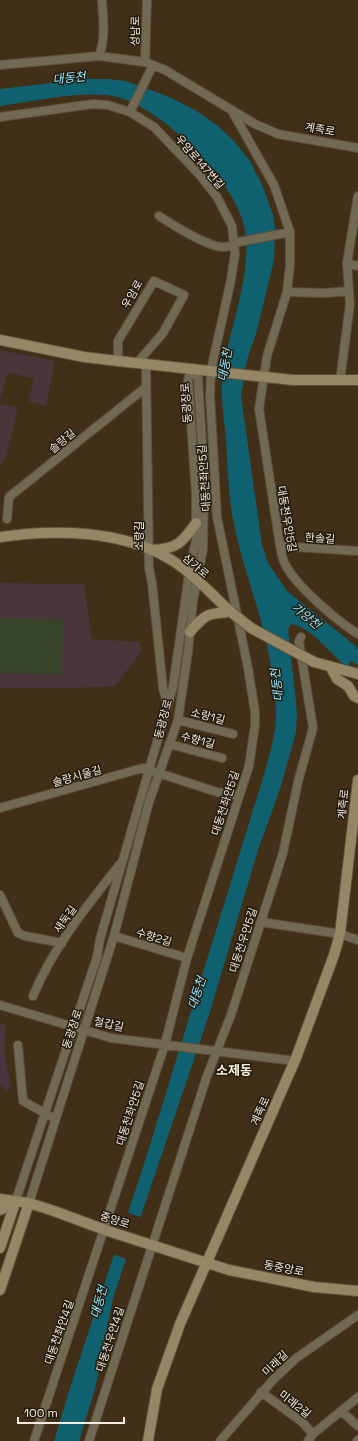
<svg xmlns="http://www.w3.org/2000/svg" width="358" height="1441" viewBox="0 0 358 1441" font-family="'Space Grotesk','Noto Sans KR',sans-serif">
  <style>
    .industrial { fill: #48353d }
    .education { fill: #49353a }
    .green { fill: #38442a }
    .water { fill: #106170 }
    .pier { fill: #413017 }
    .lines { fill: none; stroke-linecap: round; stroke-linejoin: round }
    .river { stroke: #106170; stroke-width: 13 }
    .street-casing { stroke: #5e4e37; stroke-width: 10 }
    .secondary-casing { stroke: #5e4e37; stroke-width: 12 }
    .street { stroke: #726954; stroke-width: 8 }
    .secondary { stroke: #958765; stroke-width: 10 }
    .secondary-bridge-casing { stroke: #5e4e37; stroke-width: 12; stroke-linecap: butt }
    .secondary-bridge { stroke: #958765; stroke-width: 10 }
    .labels { text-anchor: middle; stroke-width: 3; stroke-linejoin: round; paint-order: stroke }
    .street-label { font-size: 11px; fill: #f7edde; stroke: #211a0f }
    .water-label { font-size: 12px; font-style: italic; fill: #98eafd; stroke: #211a0f }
    .quarter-label { font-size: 13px; font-weight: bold; fill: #f7edde; stroke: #211a0f }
  </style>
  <rect width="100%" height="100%" fill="#413017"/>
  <path class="industrial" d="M0,1024L5,1025V1055L11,1088L7,1091L0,1085Z"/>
  <path class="education" d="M0,350L55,361L46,406L28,401L34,379L8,372L0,400Z
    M0,404L18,407L7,455L0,465Z
    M0,583L84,584L92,639L139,642L142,651L115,686L74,688H0Z"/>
  <path class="green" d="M0,618L64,620L61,675L0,673Z"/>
  <path class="water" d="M85,79H109L125,81L167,96L195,110L218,126L233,140L250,161L263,187L273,215L275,229L274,260L256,334L247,360L241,396L262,545L268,563L287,591L357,647L348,668C332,655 310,626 291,624L288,629L297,712L296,732L281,786L258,850L209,1015L113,1298L95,1389L79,1441H54L69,1391L146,1158L266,768C271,749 277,729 276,709C274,684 270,657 264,632C253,588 235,545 230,499C228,479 227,459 226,439C224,418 220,396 223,375C229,328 250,282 246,235C241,184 157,100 107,95C72,92 35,101 0,106V89Z"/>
  <path class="pier" d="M126,1212L143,1218L129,1260L112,1254Z"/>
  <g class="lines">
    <path class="river" d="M341,643L358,658"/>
    <defs>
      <path id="street" d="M99,56C106,39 103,18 102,0
        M145,62L147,0
        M0,65L99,56L145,62L165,70L255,124L278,134L358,148
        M232,111L274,185L290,232V265L287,292L267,356L259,409L280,546C281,551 282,558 285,564C296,586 336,620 358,634
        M130,112L153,65
        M0,117L93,104L108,105L130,112L154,127L199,174L217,197L232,226L235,254L231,280L211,370L210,395L217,517L248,668L255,712V725L249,766L187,958L165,1044L34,1441
        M159,216C173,225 206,246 222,247C226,247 230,246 234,246
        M234,243L290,232
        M347,263L358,266
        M287,292L325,293L349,291
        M118,361V341L154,281L184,295L163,333L137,363
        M146,364L149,568L152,583L163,688L168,705
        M340,381L350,304L347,263L358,196
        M7,519L9,497L145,388
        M280,546L358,551
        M178,720L233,734
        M169,744L222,758
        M0,808L143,768L217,792L239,796
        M0,895L18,933L25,936L62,943
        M261,922L340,934L358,940
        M114,936L187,958
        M33,996C53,947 88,905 120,864
        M0,1005L111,1038L295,1061
        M18,1045L23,1101L50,1116
        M15,1203L97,957L100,939L173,687L189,574L196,540V494L188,380L191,369
        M29,1203L114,936L149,802L178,720L188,652L193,601L203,549L204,476L198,378L191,369
        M261,1392L302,1422L313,1434
        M341,1411L358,1426
        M89,1441L207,1076L231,1015L283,853L298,782L313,728L299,641L301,637
        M220,1441L273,1380L295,1359L358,1315
        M308,1441L313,1434L358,1397
        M357,1441L358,1440"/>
      <path id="secondary" d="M0,340L84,357L118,361L293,380H358
        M0,537C54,529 120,530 168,558C191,571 211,594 231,612
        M151,550C177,549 182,543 196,523
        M190,632C205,614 208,613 231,612
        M314,662L358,674
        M330,666L337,679L348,686L354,696L358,698
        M0,1199L29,1203L54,1211L108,1231L229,1270L314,1287L358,1291
        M0,1210L15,1203
        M0,1248L15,1203
        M0,1290L29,1203
        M148,1441L157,1389L180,1324L296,1058L334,955L340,934L358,780"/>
    </defs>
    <use href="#street" class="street-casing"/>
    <use href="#secondary" class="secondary-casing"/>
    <use href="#street" class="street"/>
    <use href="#secondary" class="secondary"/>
    <defs>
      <path id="secondary-bridge" d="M231,612L251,628L314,662"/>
    </defs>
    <use href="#secondary-bridge" class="secondary-bridge-casing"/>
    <use href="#secondary-bridge" class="secondary-bridge"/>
  </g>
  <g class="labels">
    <g class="street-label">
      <text transform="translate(135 31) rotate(-89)" y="4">성남로</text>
      <text transform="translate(320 129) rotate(10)" y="4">계족로</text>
      <text transform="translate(200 162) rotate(49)" y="4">우암로147번길</text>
      <text transform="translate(132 294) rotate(-60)" y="4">우암로</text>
      <text transform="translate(186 403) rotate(-94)" y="4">동광장로</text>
      <text transform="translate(62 441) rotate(-40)" y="4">솔랑길</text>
      <text transform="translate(204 478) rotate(-94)" y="4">대동천좌안5길</text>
      <text transform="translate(287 519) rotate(80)" y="4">대동천우안5길</text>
      <text transform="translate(139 536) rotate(-90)" y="4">소랑길</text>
      <text transform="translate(320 538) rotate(4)" y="4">한솔길</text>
      <text transform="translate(196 566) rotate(40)" y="4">삼가로</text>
      <text transform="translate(208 716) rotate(14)" y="4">소랑1길</text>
      <text transform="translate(163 719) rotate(-75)" y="4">동광장로</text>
      <text transform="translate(198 740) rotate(15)" y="4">수향1길</text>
      <text transform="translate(77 776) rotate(-16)" y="4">솔랑시울길</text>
      <text transform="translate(225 803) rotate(-72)" y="4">대동천좌안5길</text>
      <text transform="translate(343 804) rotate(-84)" y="4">계족로</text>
      <text transform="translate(65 919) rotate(-55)" y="4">새둑길</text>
      <text transform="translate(154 937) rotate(17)" y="4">수향2길</text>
      <text transform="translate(243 940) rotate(-72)" y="4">대동천우안5길</text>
      <text transform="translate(109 1024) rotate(12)" y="4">철갑길</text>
      <text transform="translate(72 1029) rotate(-72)" y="4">동광장로</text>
      <text transform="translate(260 1111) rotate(-66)" y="4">계족로</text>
      <text transform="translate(130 1113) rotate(-72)" y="4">대동천좌안5길</text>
      <text transform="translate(115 1220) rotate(18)" y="4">중앙로</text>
      <text transform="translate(284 1268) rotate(11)" y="4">동중앙로</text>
      <text transform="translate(59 1332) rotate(-71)" y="4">대동천좌안4길</text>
      <text transform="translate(110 1339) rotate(-72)" y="4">대동천우안4길</text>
      <text transform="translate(275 1363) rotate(-44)" y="4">미래길</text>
      <text transform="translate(295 1404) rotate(38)" y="4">미래2길</text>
    </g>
    <g class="water-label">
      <text transform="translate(69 78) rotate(-6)" y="4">대동천</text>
      <text transform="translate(225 365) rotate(-80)" y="4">대동천</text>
      <text transform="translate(306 616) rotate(40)" y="4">가양천</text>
      <text transform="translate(277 685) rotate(-97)" y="4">대동천</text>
      <text transform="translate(197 993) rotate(-72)" y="4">대동천</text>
      <text transform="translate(99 1302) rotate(-75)" y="4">대동천</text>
    </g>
    <g class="quarter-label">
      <text x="234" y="1075">소제동</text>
    </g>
  </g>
  <path d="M18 1417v6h106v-6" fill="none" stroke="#f7edde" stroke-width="2"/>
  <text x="24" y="1417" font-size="12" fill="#f7edde" stroke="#211a0f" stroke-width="3" paint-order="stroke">100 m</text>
</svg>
